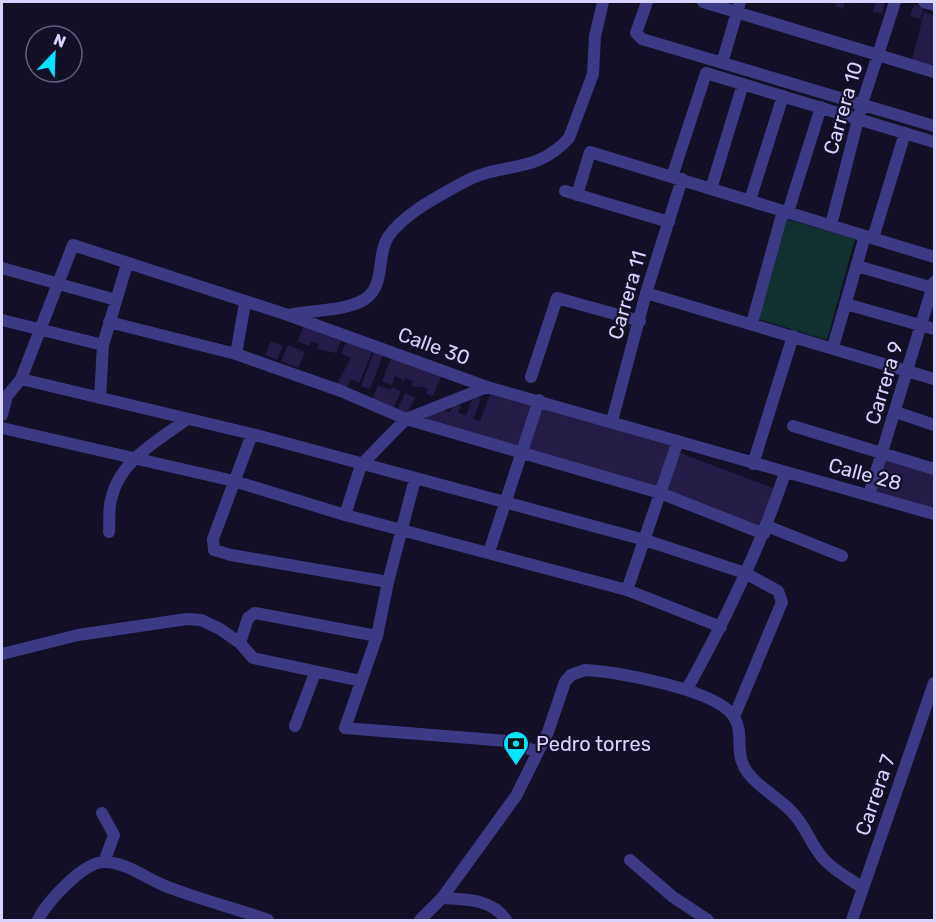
<svg xmlns="http://www.w3.org/2000/svg" width="936" height="922" viewBox="0 0 936 922" font-family="Rubik,sans-serif">
  <style>
    .green { fill: #12302f }
    .building { fill: #241b47 }
    .lines { fill: none; stroke-linecap: round; stroke-linejoin: round }
    .minor { stroke: #3d3a85; stroke-width: 12 }
    .labels { text-anchor: middle; stroke-width: 4.5; stroke-linejoin: round; paint-order: stroke }
    .street-label { font-size: 20px; fill: #d9d4ff; stroke: #130f26 }
    .poi-label { font-size: 20px; fill: #d9d4ff; stroke: #130f26; text-anchor: start }
  </style>
  <rect width="100%" height="100%" fill="#130f26"/>
  <path class="green" d="M786,219L855,239L827,340L758,319Z"/>
  <path class="building" d="M836,2H845L843,9L835,6Z
    M868,2H885L882,14L873,12L875,4Z
    M914,5L924,8L920,19L910,16Z
    M924,12L934,15V65L912,60Z
    M303,327L341,341L336,353L317,349L319,344L311,341L309,346L298,341Z
    M271,341L283,346L277,360L265,355Z
    M346,342L372,352L359,383L351,379L346,389L336,385L351,358L341,354Z
    M288,345L305,352L298,368L281,361Z
    M374,352L383,355L370,389L361,386Z
    M391,358L441,376L433,396L426,394L428,388L411,386L413,381L405,378L404,381L395,376L392,385L382,382Z
    M378,385L390,390L392,387L401,391L393,409L372,400Z
    M405,393L415,398L407,413L397,410Z
    M490,394L533,405L516,449L421,420L425,413L442,410L450,412L454,403L461,405L458,413L466,415L474,396L481,399L473,419L480,421Z
    M541,405L671,444L657,488L524,451Z
    M680,453L776,489L761,529L665,492Z
    M885,457L934,473V510L875,492Z"/>
  <g class="lines">
    <path class="minor" d="M647,2L636,33L642,39L934,126
      M703,2L934,72
      M924,2L934,5
      M722,63L740,2
      M672,177L706,73L934,142
      M711,189L743,84
      M565,191L669,222
      M577,195L590,152L934,257
      M750,200L783,96
      M788,212L821,107
      M831,225L862,104L895,2
      M873,238L905,133
      M857,266L933,288
      M2,268L116,300
      M646,293L934,379
      M846,304L934,329
      M289,315C310,310 348,311 365,299C386,285 376,256 388,237C404,213 441,195 466,181C505,161 535,175 569,138L593,74L595,36L603,2
      M2,320L103,345
      M109,322L236,354L341,391L406,419L660,493L764,534
      M752,323L783,211
      M833,347L865,236
      M236,354L245,303
      M531,377L557,298L640,321
      M21,379L252,434L645,540L745,573L778,591L782,602L734,717
      M100,398L103,345L127,264
      M896,412L934,425
      M2,415L7,396L21,379L73,245L288,315L487,387L934,514
      M612,421L646,293L682,179
      M793,426L934,469
      M2,428L234,481L345,515L627,590L721,627
      M252,434L213,539L214,550L231,555L388,582
      M753,464L793,336
      M415,479L388,582L377,636L345,728L507,741L538,752
      M869,495L934,282
      M345,515L361,465L406,419L487,387
      M767,526L842,556
      M109,532C110,522 108,510 111,500C119,461 156,442 186,420
      M489,552L539,400
      M627,590L678,441
      M240,643L248,618L255,613L377,636
      M2,654L78,635L187,619L201,620L220,629L240,643L253,658L361,681
      M687,689C726,619 760,548 785,473
      M295,726L315,673
      M102,813L114,835L104,862
      M630,860L673,897L708,920
      M442,898C465,899 493,899 506,920
      M38,920C46,903 83,862 104,862C127,862 148,880 168,887C201,900 235,908 268,920
      M420,920L442,898L516,796L548,732L565,682L571,675L585,670C616,671 718,690 734,717C745,734 733,754 748,773C760,789 778,797 792,812C805,825 810,843 822,857C831,869 849,878 861,887
      M852,920L934,683"/>
  </g>
  <defs>
    <symbol id="bank-pin" viewBox="-11 -11 22 30"><path d="M0 17L-7.5 6A9.5 9.5 0 1 1 7.5 6Z" fill="#00e5ff" stroke="#130f26"/><path d="M-6-4H6V4H-6ZM0-2.3a2.3 2.3 0 1 0 0 4.6a2.3 2.3 0 1 0 0-4.6Z" fill="#111"/></symbol>
  </defs>
  <g fill-rule="evenodd">
    <use href="#bank-pin" x="501" y="729" width="30" height="40"/>
  </g>
  <g class="labels">
    <g class="street-label">
      <text transform="translate(843 108) rotate(-74)" y="7">Carrera 10</text>
      <text transform="translate(627 295) rotate(-74)" y="7">Carrera 11</text>
      <text transform="translate(434 346) rotate(20)" y="7">Calle 30</text>
      <text transform="translate(884 383) rotate(-73)" y="7">Carrera 9</text>
      <text transform="translate(865 474) rotate(15)" y="7">Calle 28</text>
      <text transform="translate(875 795) rotate(-71)" y="7">Carrera 7</text>
    </g>
    <g class="poi-label">
      <text x="536" y="751">Pedro torres</text>
    </g>
  </g>
  <rect width="936" height="922" fill="none" stroke="#d9d4ff" stroke-width="6"/>
  <g transform="translate(54 54) rotate(23)"><circle r="28" fill="#130f26" stroke="#625e7d" stroke-width="1.5"/>
  <path d="M0-4.5L10 22L0 15L-10 22Z" fill="#00e5ff"/>
  <text y="-9" font-size="16" font-weight="bold" text-anchor="middle" fill="#d9d4ff">N</text>
  </g>
</svg>
